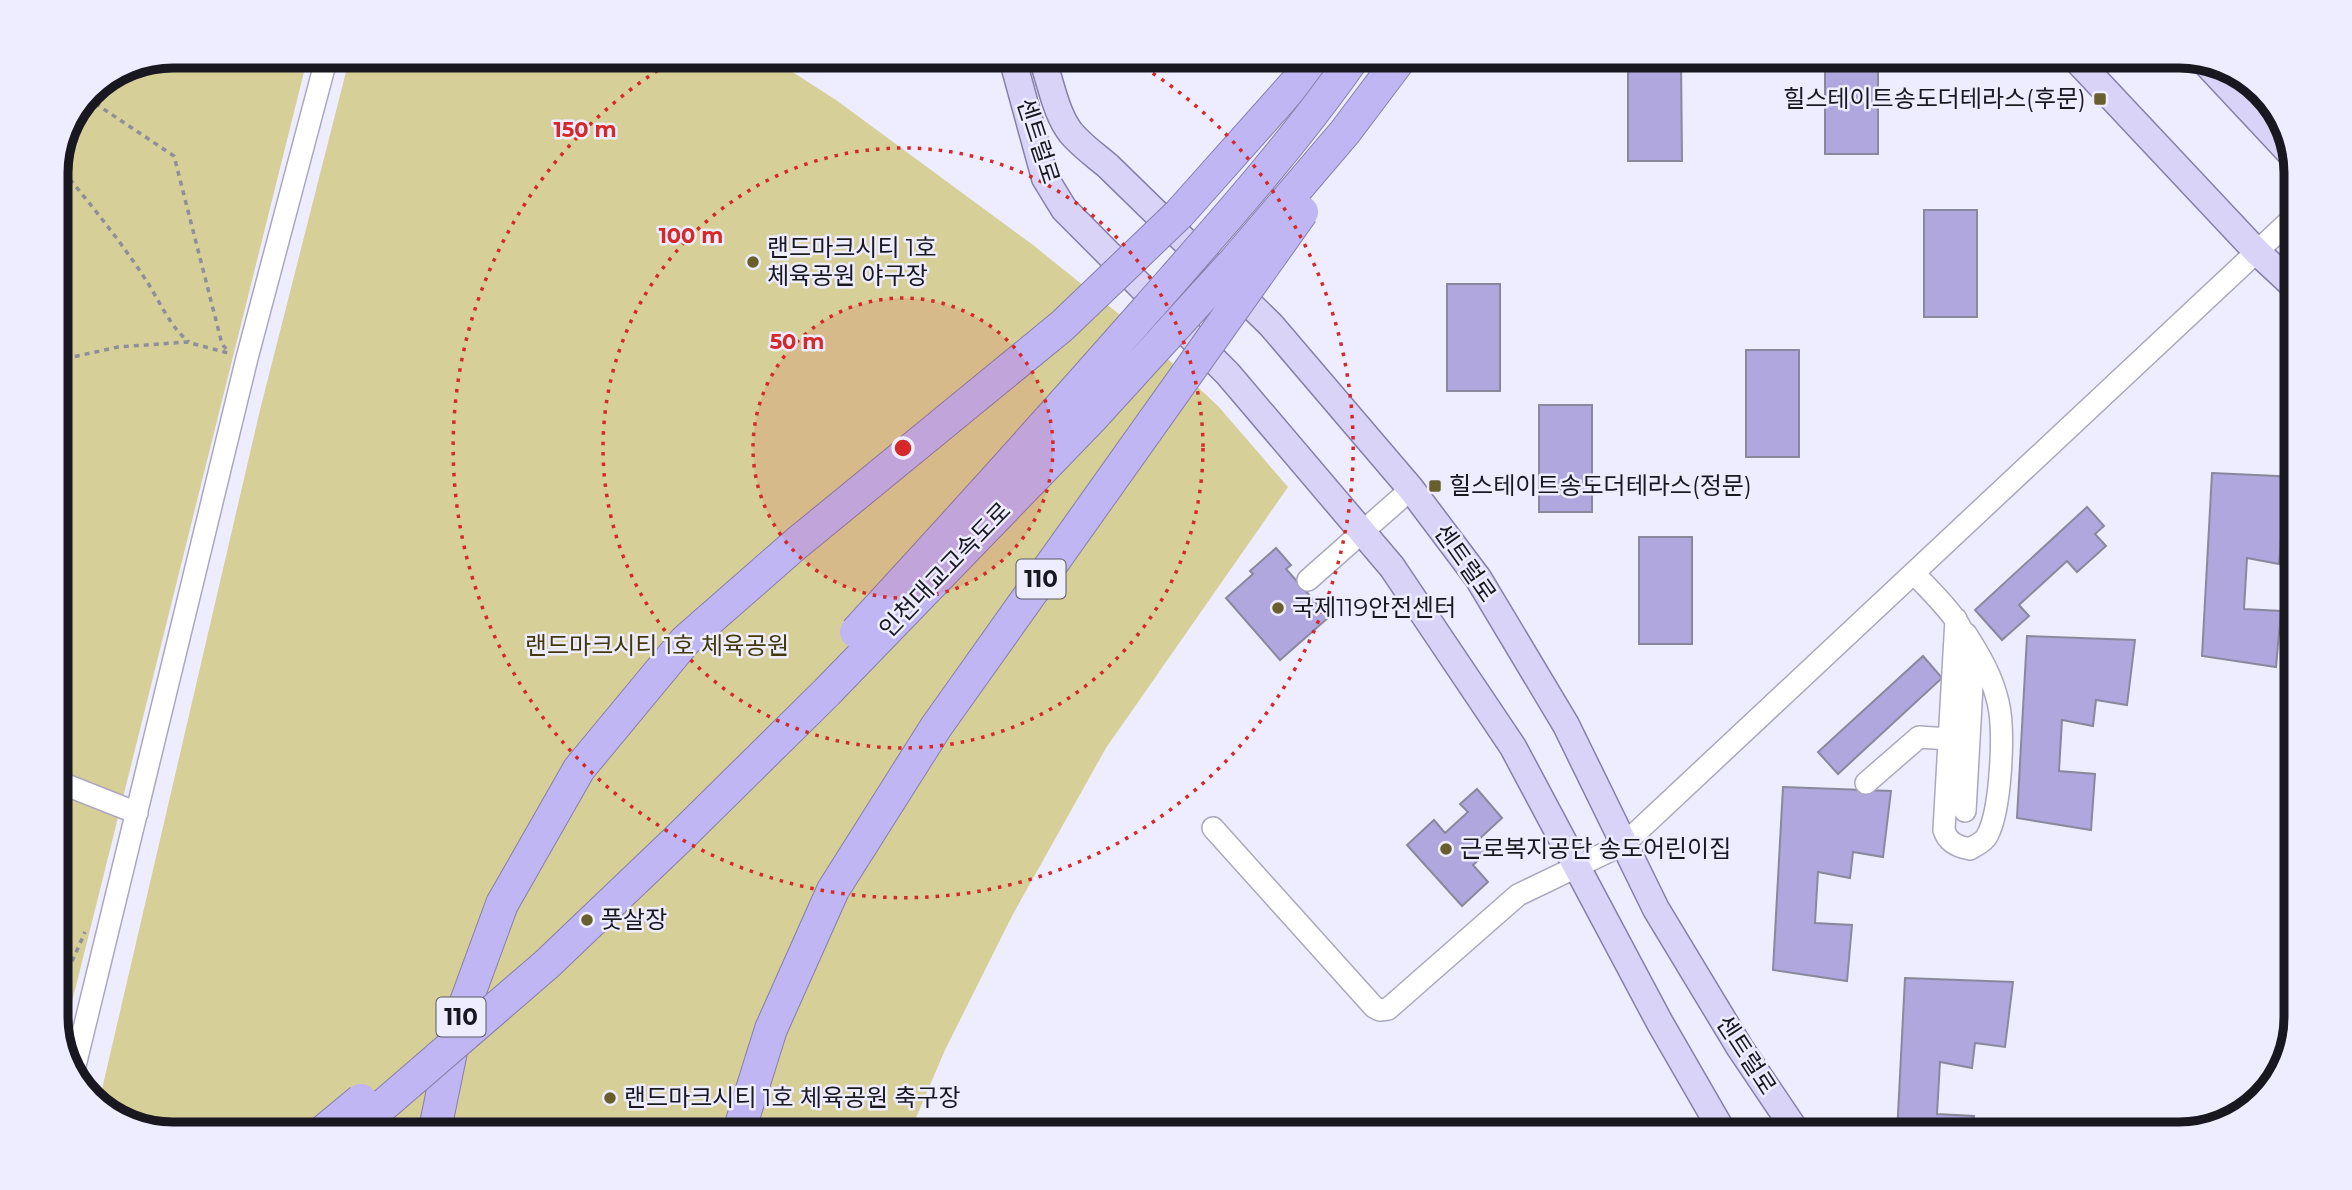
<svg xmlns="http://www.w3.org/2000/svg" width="2352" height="1190" viewBox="0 0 2352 1190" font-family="Montserrat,'Noto Sans KR',sans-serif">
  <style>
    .green { fill: #d7cf98 }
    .building { fill: #afa7dd; stroke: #8a889d; stroke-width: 2 }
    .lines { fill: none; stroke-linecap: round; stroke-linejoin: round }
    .minor-casing { stroke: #aba8be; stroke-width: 24 }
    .major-casing { stroke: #857fa9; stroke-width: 29 }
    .highway-casing { stroke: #857fa9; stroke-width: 34 }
    .path { stroke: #908e9c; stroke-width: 3.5; stroke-dasharray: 5 5; stroke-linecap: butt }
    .minor { stroke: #fff; stroke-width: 21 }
    .major { stroke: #d9d3f8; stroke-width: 26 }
    .highway { stroke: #bfb6f3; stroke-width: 32 }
    .highway-bridge-casing { stroke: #857fa9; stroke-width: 34; stroke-linecap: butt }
    .highway-bridge { stroke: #bfb6f3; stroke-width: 32 }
    .ring { fill: none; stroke: #d62828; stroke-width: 3.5; stroke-dasharray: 3.5 7 }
    .poi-dot { fill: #685f2c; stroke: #eeecff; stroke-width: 2.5 }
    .labels { text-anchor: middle; stroke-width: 5; stroke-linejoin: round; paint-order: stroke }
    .shield { fill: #eeecff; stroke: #595863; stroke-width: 2 }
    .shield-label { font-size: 23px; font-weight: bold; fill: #191820 }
    .poi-label { font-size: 24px; fill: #191820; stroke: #eeecff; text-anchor: start }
    .street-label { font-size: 24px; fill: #191820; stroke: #eeecff }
    .park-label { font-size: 24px; fill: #41390a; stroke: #eeecff }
    .rim { fill: none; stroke: #191820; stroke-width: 9 }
    .centre { fill: #d62828; stroke: #eeecff; stroke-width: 3.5 }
    .ring-label { font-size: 21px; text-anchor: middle; font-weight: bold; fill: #d62828; stroke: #eeecff; stroke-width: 5; stroke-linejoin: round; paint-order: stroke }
  </style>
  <rect width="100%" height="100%" fill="#eeecff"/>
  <path class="green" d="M777,62L836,100L1033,245L1125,319L1218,406L1288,487L1106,748L1012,916L945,1050L909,1134H174L122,1122L99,1102L260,410L348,64Z
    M306,64L62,1042L56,1024V166L91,90L129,65Z"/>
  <path class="building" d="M1878,57V154H1825V58Z
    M1628,58H1681L1682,161H1628Z
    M1924,210H1977V317H1924Z
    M1447,284H1500V391H1447Z
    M1746,350H1799V457H1746Z
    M1539,405H1592V512H1539Z
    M2212,473L2296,477V540L2281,538L2279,564L2247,558L2244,609L2281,611L2276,667L2202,656Z
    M2087,507L2104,526L2095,534L2106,546L2077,572L2067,561L2019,605L2029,616L2002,640L1975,610Z
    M1639,537H1692V644H1639Z
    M1276,548L1291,565L1286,569L1329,617L1280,660L1226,598L1253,574L1250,571Z
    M2027,636L2135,640L2127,705L2096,700L2093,726L2062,720L2059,771L2095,774L2091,830L2017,818Z
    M1923,656L1942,678L1838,774L1818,752Z
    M1783,787L1891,791L1883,857L1853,852L1850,878L1818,872L1815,923L1852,925L1847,981L1773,970Z
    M1477,789L1502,818L1476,842L1486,853L1473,865L1488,882L1462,906L1407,845L1434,820L1445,833L1468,812L1460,804Z
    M1905,978L2013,982L2005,1047L1975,1043L1972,1068L1940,1062L1937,1114L1974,1116L1972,1134H1897Z
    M2046,1129L2154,1133L2046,1134Z"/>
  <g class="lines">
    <defs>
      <path id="minor" d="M1914,573C1940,602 1971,626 1973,668L1965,811
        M1308,580L1411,489
        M1956,619L1944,830C1948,843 1958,847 1970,849C1976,845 1984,842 1987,836C2001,811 2005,730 1998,702C1992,676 1980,656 1966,634
        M56,781L137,813
        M1866,783L1919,737L1949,739
        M1213,828L1374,1007L1380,1010L1388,1009L1518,895L1624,844L2296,215
        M73,1074L247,358L325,64"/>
      <path id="major" d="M2073,56L2257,252L2296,288
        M1013,61L1045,178L1064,209L1228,374L1392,567L1513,747L1660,1023L1724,1134
        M1043,61C1051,84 1056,114 1071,133C1082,146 1095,155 1108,166L1271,325L1411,489L1478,578L1566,725L1656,909L1740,1048L1798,1134
        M2205,62L2292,155"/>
      <path id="highway" d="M1179,214L1316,60
        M434,1134L455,1032L502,904"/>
    </defs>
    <use href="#minor" class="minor-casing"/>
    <use href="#major" class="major-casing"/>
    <use href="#highway" class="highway-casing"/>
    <path class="path" d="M87,98L174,156L222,344L227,350
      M57,164C89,202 119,239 146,280C159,300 170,327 189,342
      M56,363L68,358L118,347L187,342L228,353
      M56,710L66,664V638
      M56,998L85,932"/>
    <use href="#minor" class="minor"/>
    <use href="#major" class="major"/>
    <use href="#highway" class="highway"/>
    <defs>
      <path id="highway-bridge" d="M856,632C954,526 1051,418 1147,309C1218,228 1290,148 1352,60
        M502,904L579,769L685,641L797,543L1062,326L1179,214
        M320,1134L361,1100
        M350,1134L547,964L678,839L827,692L1090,420L1235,261L1345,132L1400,59
        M738,1134L771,1029L833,890L936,727L1302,212"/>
    </defs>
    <use href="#highway-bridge" class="highway-bridge-casing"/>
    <use href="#highway-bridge" class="highway-bridge"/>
  </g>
  <circle cx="903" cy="448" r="150" fill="#d62828" fill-opacity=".12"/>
  <g class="ring">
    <circle cx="903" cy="448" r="150"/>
    <circle cx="903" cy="448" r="300"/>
    <path d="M1135 62A450 450 0 1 1 668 64"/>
  </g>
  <g class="poi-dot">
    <rect x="2093" y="92" width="14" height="14" rx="3.5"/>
    <circle cx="753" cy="262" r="7"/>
    <rect x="1428" y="479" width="14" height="14" rx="3.5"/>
    <circle cx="1278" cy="608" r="7"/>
    <circle cx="1446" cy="849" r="7"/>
    <circle cx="587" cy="920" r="7"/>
    <circle cx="610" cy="1098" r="7"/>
  </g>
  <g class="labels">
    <g class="shield">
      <rect x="1016.5" y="559.5" width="49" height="39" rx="5"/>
      <rect x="436.5" y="997.5" width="49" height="39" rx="5"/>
    </g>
    <g class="shield-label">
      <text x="1041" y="587">110</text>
      <text x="461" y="1025">110</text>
    </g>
    <g class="poi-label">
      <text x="2086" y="107" text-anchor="end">힐스테이트송도더테라스(후문)</text>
      <text x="767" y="256">랜드마크시티 1호<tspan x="767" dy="28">체육공원 야구장</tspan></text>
      <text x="1449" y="494">힐스테이트송도더테라스(정문)</text>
      <text x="1292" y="616">국제119안전센터</text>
      <text x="1460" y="857">근로복지공단 송도어린이집</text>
      <text x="601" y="928">풋살장</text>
      <text x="624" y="1106">랜드마크시티 1호 체육공원 축구장</text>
    </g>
    <g class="street-label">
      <text transform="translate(1038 141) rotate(72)" y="8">센트럴로</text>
      <text transform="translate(1465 563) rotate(55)" y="8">센트럴로</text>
      <text transform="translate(945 570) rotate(-46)" y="8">인천대교고속도로</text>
      <text transform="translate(1746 1055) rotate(57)" y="8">센트럴로</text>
    </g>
    <g class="park-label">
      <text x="657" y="654">랜드마크시티 1호 체육공원</text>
    </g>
  </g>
  <path d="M0 0H2352V1190H0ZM173 68H2179A105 105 0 0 1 2284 173V1017A105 105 0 0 1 2179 1122H173A105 105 0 0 1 68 1017V173A105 105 0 0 1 173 68Z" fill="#eeecff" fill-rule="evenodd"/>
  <path class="rim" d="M173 68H2179A105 105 0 0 1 2284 173V1017A105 105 0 0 1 2179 1122H173A105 105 0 0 1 68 1017V173A105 105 0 0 1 173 68Z"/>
  <circle cx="903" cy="448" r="10" class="centre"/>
  <g class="ring-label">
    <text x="585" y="137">150 m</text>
    <text x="691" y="243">100 m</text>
    <text x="797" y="349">50 m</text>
  </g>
</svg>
